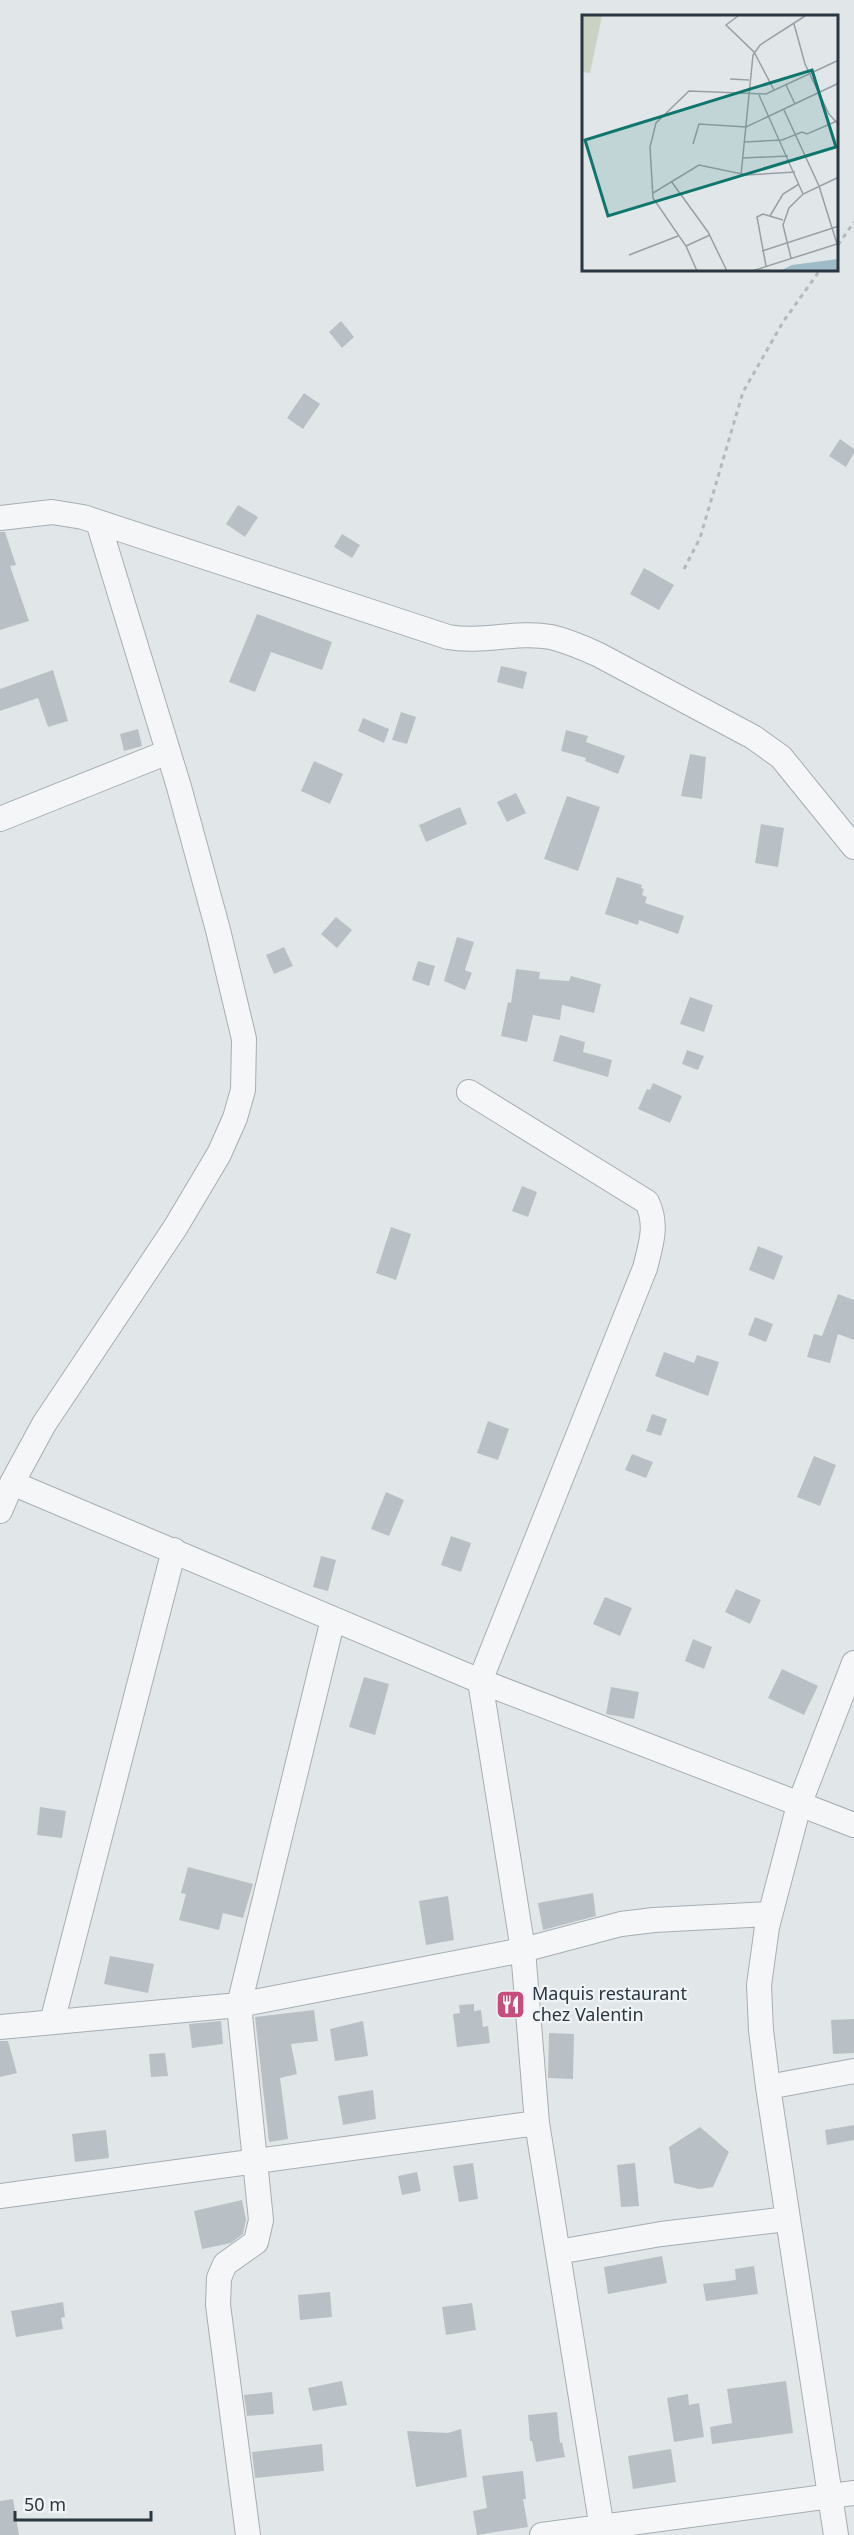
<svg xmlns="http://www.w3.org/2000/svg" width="854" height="2535" viewBox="0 0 854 2535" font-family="'Noto Sans',sans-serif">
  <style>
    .building { fill: #b9c0c5 }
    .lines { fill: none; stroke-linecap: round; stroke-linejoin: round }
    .minor-casing { stroke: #a6aeb3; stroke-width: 26 }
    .path { stroke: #b3b9bc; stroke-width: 3; stroke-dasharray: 4.5 4.5; stroke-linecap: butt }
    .minor { stroke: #f4f6f7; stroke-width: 24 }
    .labels { text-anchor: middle; stroke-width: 4.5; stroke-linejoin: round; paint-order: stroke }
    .poi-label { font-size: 18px; fill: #2a3740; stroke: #f1f4f6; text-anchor: start }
    .inset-road { fill: none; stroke: #98a0a5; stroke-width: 1.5 }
    .view { fill: #0f766e; fill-opacity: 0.15; stroke: #0f766e; stroke-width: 3 }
    .inset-edge { fill: none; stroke: #2a3740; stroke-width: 3 }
  </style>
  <rect width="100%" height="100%" fill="#e1e6e9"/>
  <path class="building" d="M341,321L354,337L342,348L329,332Z
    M304,393L320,404L303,429L287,418Z
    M840,439L854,449V453L846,467L829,456Z
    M238,505L258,517L245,537L226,524Z
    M0,532H5L16,565L10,566L29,621L0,630Z
    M342,534L360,545L352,558L334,547Z
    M644,568L674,585L659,610L630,594Z
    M257,614L332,642L322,670L271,652L255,692L229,682Z
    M501,666L527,672L523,689L497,682Z
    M53,670L68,721L48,727L38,698L0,711V689Z
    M401,712L416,717L407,744L392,740Z
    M363,718L389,729L384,743L358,731Z
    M138,729L142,746L124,751L120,734Z
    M566,730L588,736L586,742L625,756L618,774L585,761L586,758L561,751Z
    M690,754L706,757L702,799L681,796Z
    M314,761L343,774L330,804L301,791Z
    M516,793L526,813L507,822L497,802Z
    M567,796L600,807L578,871L544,859Z
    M460,807L467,824L426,842L419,825Z
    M761,824L784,828L778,867L755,863Z
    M617,877L642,885L641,888L644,889L642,895L647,897L645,903L684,916L678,934L639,920L638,925L605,914Z
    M336,917L352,930L337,948L321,934Z
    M457,937L474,942L465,970L472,973L465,990L444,981Z
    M284,947L293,966L274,974L266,955Z
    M418,961L435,966L429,986L412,980Z
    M516,969L540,972L539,979L569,981L571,976L601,984L594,1013L562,1005L560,1020L533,1015L527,1042L501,1036L508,1002L511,1003Z
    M690,997L713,1005L704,1032L680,1024Z
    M560,1035L585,1042L583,1052L612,1060L608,1077L553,1061Z
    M687,1050L704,1056L698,1070L682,1064Z
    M653,1083L682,1096L670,1123L638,1109L647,1089L650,1090Z
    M522,1186L537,1192L528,1217L512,1211Z
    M391,1227L411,1234L396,1280L376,1273Z
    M758,1246L783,1256L774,1280L749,1270Z
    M838,1294L854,1300V1340L838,1334L830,1363L807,1357L814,1334L822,1336Z
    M755,1317L773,1324L766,1342L748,1335Z
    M664,1352L694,1363L697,1355L719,1362L708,1396L655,1376Z
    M652,1414L667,1419L661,1436L646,1431Z
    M488,1421L509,1429L498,1460L477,1453Z
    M632,1454L653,1462L646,1478L625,1470Z
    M814,1456L836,1465L820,1506L797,1497Z
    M386,1492L404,1500L389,1536L371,1529Z
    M451,1536L471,1543L461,1572L441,1565Z
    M321,1556L336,1560L328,1591L313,1587Z
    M736,1589L761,1600L750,1624L725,1612Z
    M605,1597L632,1608L620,1636L593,1624Z
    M693,1639L712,1647L704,1669L685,1661Z
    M782,1669L818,1686L804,1715L768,1698Z
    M364,1677L389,1684L375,1735L349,1727Z
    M611,1687L639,1692L634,1719L606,1714Z
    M40,1807L66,1811L62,1838L37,1835Z
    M188,1867L253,1884L243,1918L223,1913L219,1930L179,1920L186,1894L181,1893Z
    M593,1893L596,1916L543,1930L538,1903Z
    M448,1896L454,1940L426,1945L419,1901Z
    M110,1956L154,1964L148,1993L104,1984Z
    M474,2004V2011L481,2010L483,2027L488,2026L490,2043L457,2047L453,2014L460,2013L459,2005Z
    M314,2010L318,2041L291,2044L297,2074L280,2078L288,2139L269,2142L255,2017Z
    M854,2019V2053L833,2054L831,2020Z
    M221,2021L223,2044L192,2048L189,2024Z
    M363,2021L368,2056L335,2061L330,2029Z
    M549,2033L574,2034L573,2079L548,2078Z
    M0,2041H8L17,2073L0,2077Z
    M165,2053L168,2076L151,2077L149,2054Z
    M373,2090L376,2119L343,2125L338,2096Z
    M854,2125V2140L827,2145L825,2130Z
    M700,2127L729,2152L713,2187L699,2189L674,2183L669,2147Z
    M106,2130L109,2158L75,2162L72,2134Z
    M473,2163L478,2199L459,2202L453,2166Z
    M635,2163L639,2206L621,2207L617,2165Z
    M417,2172L421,2191L402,2195L398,2176Z
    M242,2200L246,2220L243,2234L231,2243L202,2249L194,2211Z
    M662,2256L667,2283L608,2294L604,2267Z
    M754,2266L758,2294L706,2301L703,2284L736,2280L735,2269Z
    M330,2292L332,2317L300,2320L298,2295Z
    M63,2302L65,2317L61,2318L63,2329L16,2337L11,2311Z
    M472,2303L476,2330L446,2335L442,2307Z
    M342,2381L347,2405L313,2411L308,2388Z
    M786,2381L793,2433L712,2444L710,2427L732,2423L727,2389Z
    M272,2392L274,2414L247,2416L244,2395Z
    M688,2394L689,2405L699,2403L704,2437L674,2442L667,2398Z
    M557,2412L560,2443L562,2442L565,2457L536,2462L532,2441H530L528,2415Z
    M461,2429L467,2477L416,2487L407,2431L448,2433Z
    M322,2444L324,2471L255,2478L252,2452Z
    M671,2449L676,2482L633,2489L628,2456Z
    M523,2471L526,2499H523L528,2527L477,2535L473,2511L487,2508L482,2476Z
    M13,2499L19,2535H0V2501Z"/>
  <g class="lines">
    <defs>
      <path id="minor" d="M0,518L52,512L83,517L448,637C482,643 517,631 551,637C568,641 584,648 599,655L753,737L781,757L854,847
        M0,819L168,752
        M469,1092L647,1202C658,1225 651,1244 645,1268L480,1681L523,1950L537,2123L603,2535
        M12,1483L480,1681L854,1825
        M0,1511L12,1483L44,1424L175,1228L219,1154L235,1118L243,1090L244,1039L218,930L179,787L98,522
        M52,2022L174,1550
        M0,2027L239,2005L523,1950L621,1924L654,1920L770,1914
        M768,2087L854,2071
        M0,2196L537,2123
        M558,2252L661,2234L787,2219
        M248,2535L218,2305L219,2278L225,2264L256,2242L261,2220L239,2005L333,1619
        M542,2535L854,2493
        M836,2535L768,2087L761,2030L759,1985L767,1927L799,1805L854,1663"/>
    </defs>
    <use href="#minor" class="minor-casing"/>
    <path class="path" d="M838,245L854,222
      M684,569L700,538L743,392L783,322L820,270"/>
    <use href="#minor" class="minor"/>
  </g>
  <defs>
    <symbol id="restaurant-square" viewBox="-11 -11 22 22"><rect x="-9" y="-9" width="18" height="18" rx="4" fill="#c74d7a" stroke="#f1f4f6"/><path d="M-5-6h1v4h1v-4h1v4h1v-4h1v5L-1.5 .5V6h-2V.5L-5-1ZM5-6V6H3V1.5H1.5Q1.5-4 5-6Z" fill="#fff"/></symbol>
  </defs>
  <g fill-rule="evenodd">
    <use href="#restaurant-square" x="494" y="1988" width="33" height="33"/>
  </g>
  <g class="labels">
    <g class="poi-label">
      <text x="532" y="2000">Maquis restaurant<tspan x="532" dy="21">chez Valentin</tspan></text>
    </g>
  </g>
  <g transform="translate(582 15)">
    <rect width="256" height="256" fill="#e1e6e9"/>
    <path d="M0,1H20L8,58L0,57Z" fill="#cad2c3"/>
    <path d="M256,244V256H198L210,250Z" fill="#9ebbc7"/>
    <path class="inset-road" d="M156,1L144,10L172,37L192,75M212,9L223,49L247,99L257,110M148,64L167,65M204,70L213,89M177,80L221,179M202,95L237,171L255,229M162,127L200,125L220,117L225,119L255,106M111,129L117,109L164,112L257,68M161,143L206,141M159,160L171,40L178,30L223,1M89,166L126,217L145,256M71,178L117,150L165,160L213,157M188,201L201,179L217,169M104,231L128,220M180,236L257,211M47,240L96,221M209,243L201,210L207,193L221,179L257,162M184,251L175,202L181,199L201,205M115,256L104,231L71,183L68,132L74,108L107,76L184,79L257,45M170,256L255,229"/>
    <path class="view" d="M230,55L254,132L26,201L3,125Z"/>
    <rect width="256" height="256" class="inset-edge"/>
  </g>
  <path d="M15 2511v9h136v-9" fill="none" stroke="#2a3740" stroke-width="3"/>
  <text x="24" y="2511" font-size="18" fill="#2a3740" stroke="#f1f4f6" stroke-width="4.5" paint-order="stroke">50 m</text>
</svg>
